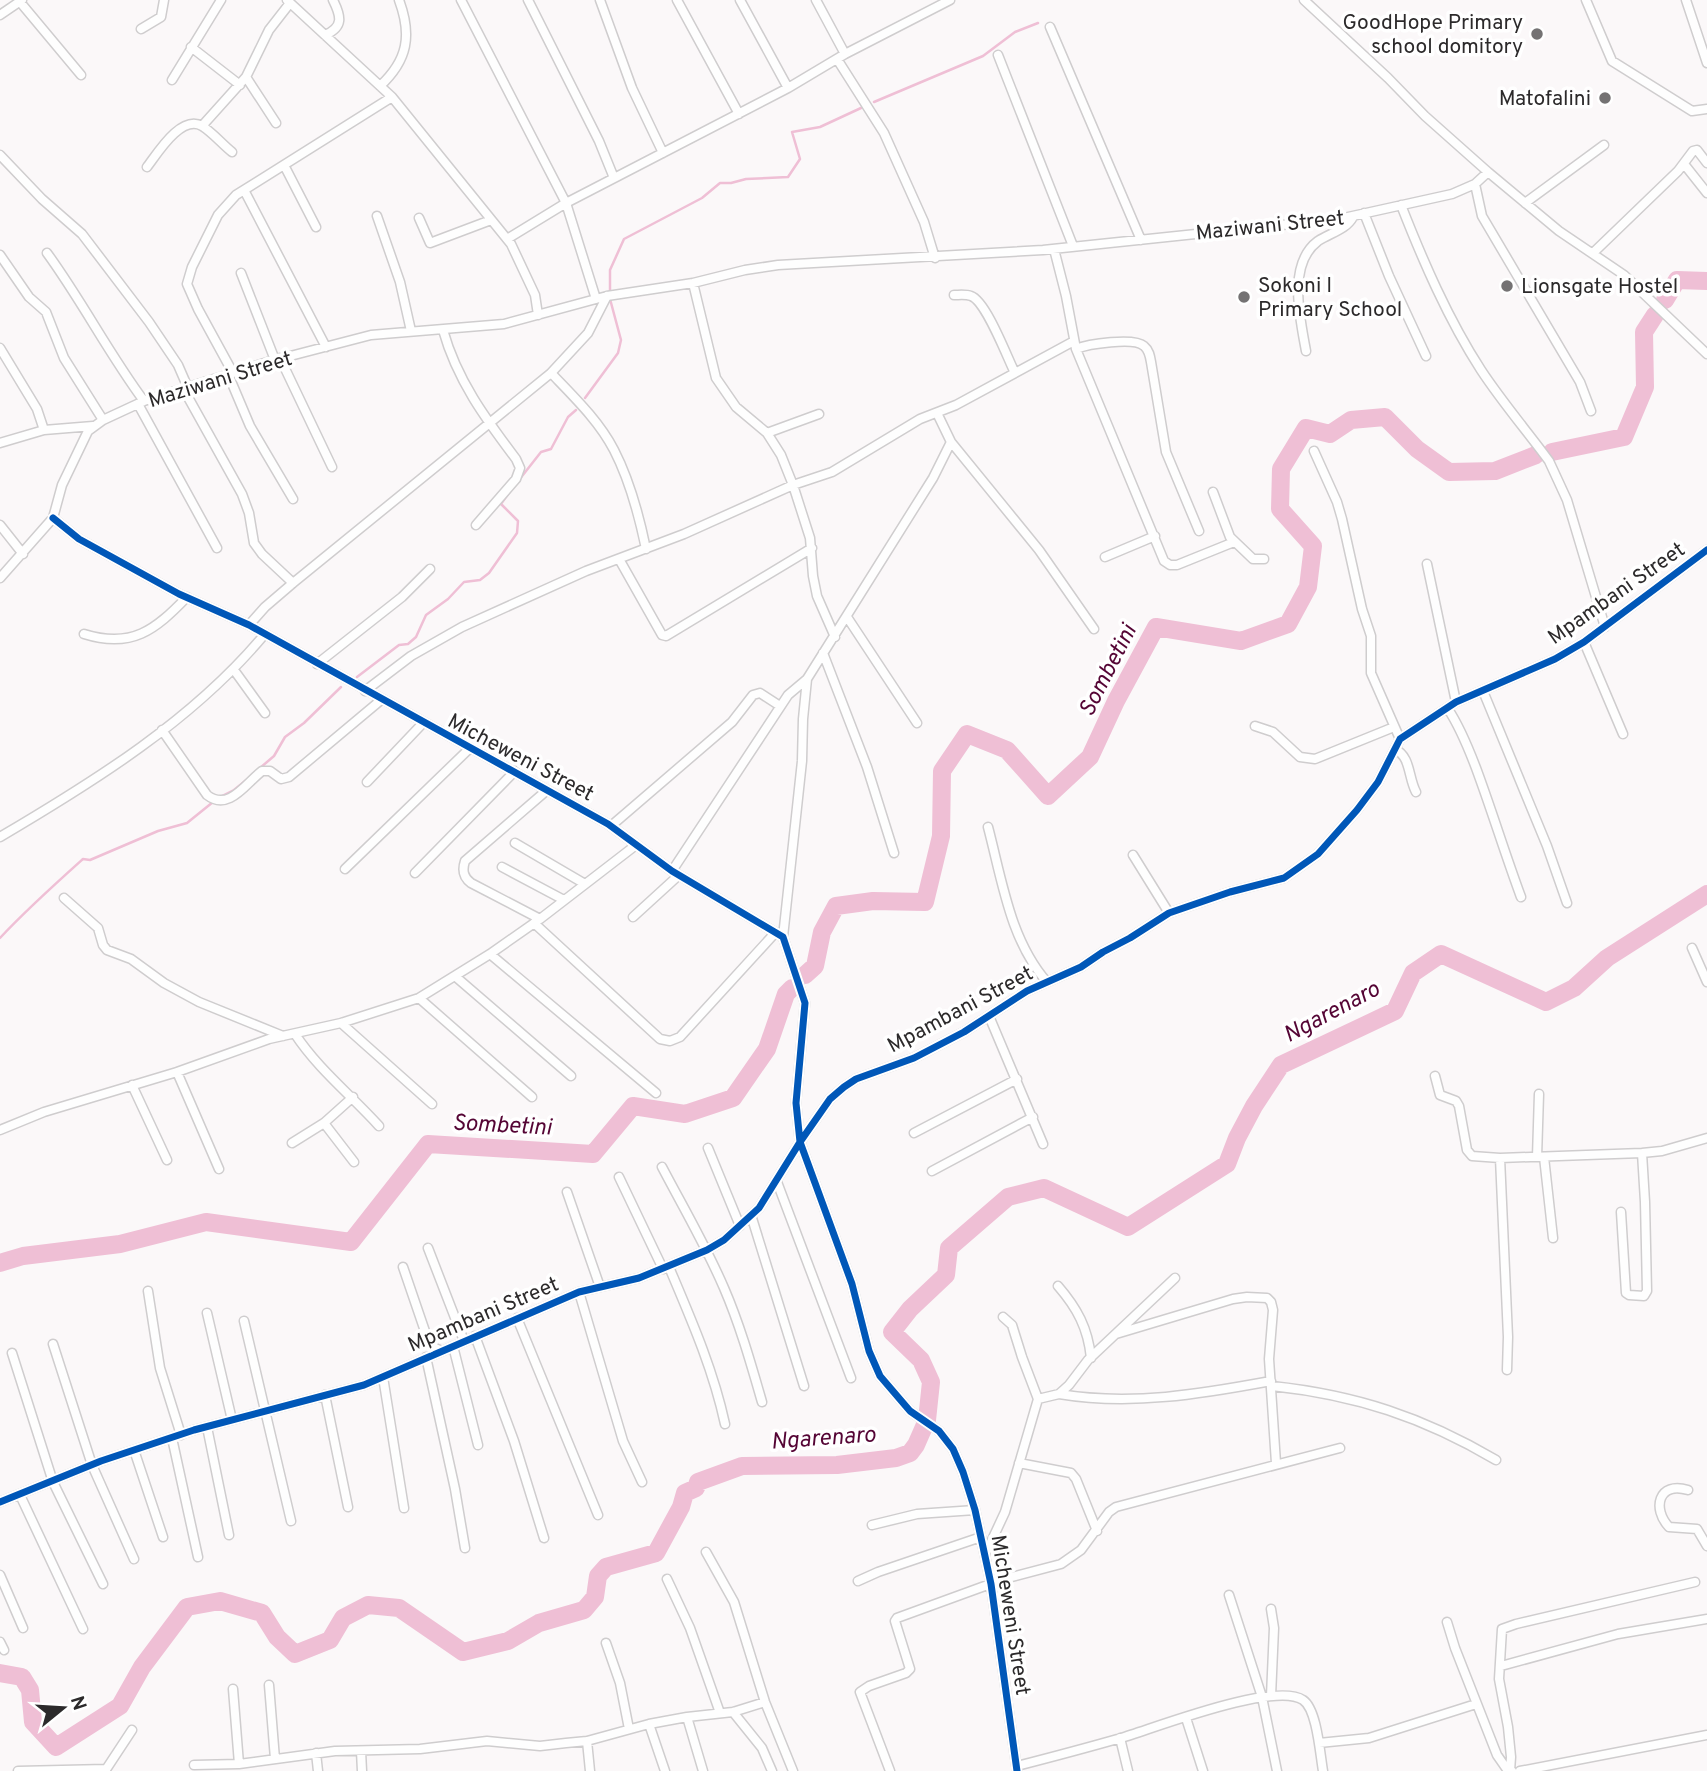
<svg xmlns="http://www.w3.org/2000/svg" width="1707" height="1771" viewBox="0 0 1707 1771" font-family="Overpass,sans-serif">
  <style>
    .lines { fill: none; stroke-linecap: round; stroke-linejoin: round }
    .stream { stroke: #efbfd5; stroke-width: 2.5 }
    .river { stroke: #efbfd5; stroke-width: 18 }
    .street-casing { stroke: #cfcdce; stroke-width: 11 }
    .street { stroke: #fefefe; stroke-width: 8 }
    .cycleway-casing { stroke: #fff; stroke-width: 11 }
    .cycleway { stroke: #0057b8; stroke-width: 7 }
    .poi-dot { fill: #747273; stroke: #fff; stroke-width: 2.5 }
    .labels { text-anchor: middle; stroke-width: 7; stroke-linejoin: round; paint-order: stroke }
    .poi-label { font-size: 21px; fill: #2c2a2b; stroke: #fff; text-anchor: end }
    .street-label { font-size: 21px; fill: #2c2a2b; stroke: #fff }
    .water-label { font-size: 23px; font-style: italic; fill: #550535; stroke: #fff }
  </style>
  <rect width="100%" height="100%" fill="#fbf8f9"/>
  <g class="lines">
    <path class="stream" d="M874,102L983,56L1015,32L1038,23
      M610,292V270L624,239L702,198L720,183H731L746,179L788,177L800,159L792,132L820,127L861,108
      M585,398L618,353L621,340L610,299
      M519,480L541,452L551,449L568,417L576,410
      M357,677L399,645L408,644L416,637L426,615L448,599L464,582L480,580L489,573L517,533L518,521L501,504L511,490
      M260,768L274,756L285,737L304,723L341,687
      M218,798L234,790L250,777
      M0,938C26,910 54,885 83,859L90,860L158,831L187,823L213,802"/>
    <path class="river" d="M1665,300L1677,280L1707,281
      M1552,452L1624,437L1645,387L1644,332L1655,315
      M805,975L815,966L822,932L836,906L873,901L925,902L941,836L942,771L967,734L1007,750L1048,796L1090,757L1116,701L1156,627L1241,641L1288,624L1308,587L1313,546L1280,509L1281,469L1306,428L1330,434L1351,420L1385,417L1417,449L1449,472L1495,471L1536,455
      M0,1263L23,1256L120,1244L206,1222L351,1242L428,1144L593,1154L633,1106L685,1114L733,1098L767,1049L786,994L792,988
      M0,1673L22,1677L30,1690L33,1722L56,1747L120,1706L142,1667L187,1607L220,1601L262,1613L277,1637L295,1654L330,1640L343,1618L368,1605L399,1608L463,1652L508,1641L539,1623L584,1610L595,1597L598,1576L606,1567L656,1553L681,1507L685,1493L696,1488L698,1482L742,1466L837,1465L896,1458L910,1453L916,1445L927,1420L931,1382L921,1360L892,1332L910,1309L946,1275L949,1248L1008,1197L1044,1188L1128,1227L1227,1164L1237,1138L1254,1106L1281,1065L1395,1011L1413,973L1441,954L1546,1002L1574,988L1607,958L1707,894"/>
    <defs>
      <path id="street" d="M287,0L392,97L511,244L535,295L538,315
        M461,0L566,203L596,299
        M528,0L599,141L614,178
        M600,0L632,88L663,153
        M677,0L739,114
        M740,0L788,88
        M816,0L845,54
        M1304,0L1388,78L1425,116L1488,172L1559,231L1624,275L1707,354
        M1586,0L1612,61L1692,111L1707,109
        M1686,0L1707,63
        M20,2L81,75
        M0,15L22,0
        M1050,27L1141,240
        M141,29L161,17L164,0
        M325,35C344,27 341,16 333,0
        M191,47L240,85
        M998,55L1073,246
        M837,59L884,133L924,222L935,258
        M246,77L276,123
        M172,80L221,0
        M380,86C408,60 412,35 399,0
        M202,126L246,77L269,30L290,3
        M0,155L42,199L82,234L149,322L178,365L188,388
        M1684,164L1707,193
        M284,165L316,227
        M147,167C157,154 181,114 202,126C212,132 222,144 232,152
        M1475,184L1482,216L1580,382L1591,411
        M244,190L326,347
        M1525,203L1604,145
        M1401,205C1423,261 1448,319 1481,370C1502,402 1527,431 1549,461L1567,500L1605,627
        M1364,213L1389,276L1426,356
        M377,216L400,282L411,331
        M419,218L430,243L491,220
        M507,239L566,203L788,88L845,54L950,0
        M1054,249L1066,296L1076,349L1164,561L1170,565H1177L1234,542
        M1594,252L1678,171L1693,151L1697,150L1707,163
        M47,253C82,301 109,354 144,401
        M0,255L29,297L46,312L64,358L103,420
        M241,273L275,360
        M693,283L716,378L736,407L767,433L781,455L793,485L810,538L813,576L817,596L835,637
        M954,295C959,295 966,294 971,296C986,301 1007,357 1015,373
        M443,330C457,380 485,418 516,459L520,468L516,479L476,525
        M0,348L37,409L44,430
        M1076,349C1088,344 1134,337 1144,346C1149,350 1150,356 1151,362L1166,452L1199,531
        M1306,351C1300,318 1287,264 1318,241C1330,233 1346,230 1353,217
        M280,358L332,467
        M233,373L198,309L187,284L192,267L218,215L236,195L392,97
        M551,373C574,397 599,421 614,450C630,481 639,515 646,549
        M228,374L250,426L293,499
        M184,390L242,494L249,513L254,543L262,554L293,583
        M138,404L217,548
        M937,413L951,442L1039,550L1094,629
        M767,433L819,414
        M0,443L44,430L93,426
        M1314,451L1337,502L1342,519L1362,609L1371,636V673L1400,739
        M1213,492L1230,537L1253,559H1264
        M53,518L79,539L179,594L249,625L608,824L672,871L783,937L805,1003L796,1103L800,1142L852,1284L869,1351L880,1376L910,1411L939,1431L953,1449L963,1472L975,1510L991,1584L1017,1771
        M0,525L23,554
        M1105,557L1155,536
        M619,559L662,635L666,636L812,548
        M1427,564L1456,702
        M0,578L53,518L62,485L88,431L103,420L144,401L271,361L371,335L504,324L607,296L693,283L745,270L778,265L1043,250L1339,219L1452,194L1475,184L1488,172
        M847,617L917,723
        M249,625L265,607L293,583L551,373L588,333L607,296
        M84,634C132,649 155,630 187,597
        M1584,642L1623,734
        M823,653L867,767L894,853
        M317,664L402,597L430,569
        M234,670L265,713
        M365,691L411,656L462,627L586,571L684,534L793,485L832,472L920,419L956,405L1074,341
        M1483,691L1547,846L1567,903
        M1448,709C1460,727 1468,747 1476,768C1492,811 1505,854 1521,897
        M1255,726L1273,732L1300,757L1315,759L1394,727
        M162,730L207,795C229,812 246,783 262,771H270L281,779L289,777L381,700
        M1395,749C1411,757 1408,777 1416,792
        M367,782L423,723
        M611,826L732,722L753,695L760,693L780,706
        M988,827C1002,880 1010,940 1047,982
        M0,837C95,781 193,720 264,635
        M515,843L585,884
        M1133,855L1169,913
        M502,867L564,900
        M345,869L470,748
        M672,871L788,695L807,679
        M415,873L515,771
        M64,898L98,928L103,945L107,950L131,959L164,983L199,1002L283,1036
        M633,917L679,875
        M540,919L471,883C463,877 462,870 465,861L546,791
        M534,923L660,1039L670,1041L680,1037L775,933
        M783,937L802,761L803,719L807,679L933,478L951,442
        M1692,948L1707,982
        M490,954L656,1093
        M456,977L571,1076
        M419,998L532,1097
        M989,1016L1043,1144
        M341,1023L432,1104
        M295,1034C318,1069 351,1095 379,1126
        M177,1072L219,1169
        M1435,1076L1440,1095L1456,1101L1459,1106L1467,1150L1472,1156L1500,1158L1642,1153L1662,1151L1707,1138
        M132,1085L167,1160
        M324,1123L354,1162
        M0,1130L44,1112L177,1072L269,1039L341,1023L419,998L490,954L540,919L636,845
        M914,1133L1017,1079
        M292,1143L324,1123L353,1097
        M708,1148L740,1226
        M1537,1157L1539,1094
        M1544,1157L1553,1238
        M1500,1158L1508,1337L1507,1370
        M662,1167C683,1207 706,1246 724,1288C740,1325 751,1364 762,1402
        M932,1171L1033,1117
        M619,1177L663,1269
        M777,1182L851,1378
        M567,1192L600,1287
        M1621,1212L1626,1293L1629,1295L1644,1296L1647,1291L1645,1202L1642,1153
        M751,1215L804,1386
        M428,1248L464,1341
        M403,1267L428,1340L435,1348L442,1351
        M669,1267C691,1319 713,1369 725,1424
        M1058,1286C1077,1308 1088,1328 1091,1358
        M148,1291L160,1368L181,1435
        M579,1292L623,1441L642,1482
        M207,1313L232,1420
        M517,1318L598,1515
        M244,1321L291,1521
        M1116,1334L1233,1299L1247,1297L1267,1298L1271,1302L1273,1310L1269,1359L1276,1463
        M475,1336L514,1441L544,1538
        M53,1344L92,1465L134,1559
        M453,1346L478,1445
        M12,1353L53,1482L103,1584
        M426,1357L455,1489L465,1548
        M383,1377L404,1508
        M1272,1386C1356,1395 1423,1417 1496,1460
        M1059,1394C1131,1406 1201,1394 1271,1381
        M325,1395L348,1507
        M1038,1399L1059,1394L1069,1385L1088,1360L1175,1278
        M207,1427L229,1535
        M172,1438L198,1557
        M134,1450L163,1537
        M1019,1463L1071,1473L1076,1479L1097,1531
        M1688,1490C1658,1481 1652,1509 1669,1527L1697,1529L1707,1546
        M20,1495L83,1629
        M0,1502L101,1461L194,1430L364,1385L579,1292L639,1278L707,1250L724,1240L759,1208L800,1142L830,1099L844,1087L856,1079L914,1058L964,1032L1027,991L1081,967L1103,952L1130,938L1169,913L1230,892L1284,878L1318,854L1357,810L1378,782L1400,739L1456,702L1555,659L1584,642L1707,550
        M872,1525L917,1514L975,1510
        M706,1552L734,1602L765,1702L793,1771
        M985,1555L1005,1512L1038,1399L1022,1357L1012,1325L1003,1317
        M0,1575L23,1628
        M667,1579L690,1628L720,1713
        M858,1581L878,1572L981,1537
        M1229,1595L1262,1697L1277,1771
        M1447,1622L1455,1648L1497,1755L1506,1768L1512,1771
        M0,1642L4,1650
        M606,1643L620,1683L629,1729
        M1501,1666L1618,1634L1707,1619
        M269,1685L275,1759
        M233,1689L239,1764
        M1271,1696L1274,1628L1271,1609
        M733,1712L762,1748L772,1771
        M687,1717L703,1771
        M1186,1718L1203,1771
        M649,1724L665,1771
        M1120,1738L1128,1771
        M587,1741L590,1771
        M1319,1743L1369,1738L1476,1704
        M361,1751L362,1771
        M316,1753L318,1771
        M194,1765L239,1764L335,1751L420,1749L487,1741L540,1746L566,1743L587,1741L649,1724L687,1717L733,1712L765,1702
        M1017,1766C1052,1757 1086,1748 1121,1738C1155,1728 1275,1681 1303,1700C1317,1709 1320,1754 1323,1771
        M18,1771L106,1769
        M105,1771L132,1730
        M890,1771L860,1692L869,1686L906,1673L910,1669L895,1621L897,1618L1004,1579L1061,1564L1081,1550L1109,1512L1116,1507L1340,1448
        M1510,1771L1511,1757L1508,1727L1499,1679L1502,1629L1516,1624L1695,1582
        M1520,1771L1707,1735"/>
    </defs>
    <use href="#street" class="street-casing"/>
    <use href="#street" class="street"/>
    <defs>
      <path id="cycleway" d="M53,518L79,539L179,594L249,625L608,824L672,871L783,937L805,1003L796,1103L800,1142L852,1284L869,1351L880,1376L910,1411L939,1431L953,1449L963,1472L975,1510L991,1584L1017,1771
        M0,1502L101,1461L194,1430L364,1385L579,1292L639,1278L707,1250L724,1240L759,1208L800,1142L830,1099L844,1087L856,1079L914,1058L964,1032L1027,991L1081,967L1103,952L1130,938L1169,913L1230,892L1284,878L1318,854L1357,810L1378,782L1400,739L1456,702L1555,659L1584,642L1707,550"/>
    </defs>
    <use href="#cycleway" class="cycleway-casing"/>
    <use href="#cycleway" class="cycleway"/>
  </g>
  <g class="poi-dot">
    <circle cx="1537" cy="34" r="7"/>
    <circle cx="1605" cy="98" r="7"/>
    <circle cx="1507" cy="286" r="7"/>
    <circle cx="1244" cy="297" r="7"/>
  </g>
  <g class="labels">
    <g class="poi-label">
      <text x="1523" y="29">GoodHope Primary<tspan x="1523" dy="24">school domitory</tspan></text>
      <text x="1591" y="105">Matofalini</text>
      <text x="1258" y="292" text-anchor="start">Sokoni I<tspan x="1258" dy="24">Primary School</tspan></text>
      <text x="1521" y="293" text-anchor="start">Lionsgate Hostel</text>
    </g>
    <g class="street-label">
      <text transform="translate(1270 225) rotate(-6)" y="7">Maziwani Street</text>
      <text transform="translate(220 379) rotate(-17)" y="7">Maziwani Street</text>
      <text transform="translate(1616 593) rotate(-35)" y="7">Mpambani Street</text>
      <text transform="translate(521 757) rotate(28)" y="7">Micheweni Street</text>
      <text transform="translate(960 1009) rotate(-28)" y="7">Mpambani Street</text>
      <text transform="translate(483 1314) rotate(-23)" y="7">Mpambani Street</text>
      <text transform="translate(1011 1615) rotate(81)" y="7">Micheweni Street</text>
    </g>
    <g class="water-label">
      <text transform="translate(1107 670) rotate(-63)" y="8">Sombetini</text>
      <text transform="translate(1331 1011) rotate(-28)" y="8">Ngarenaro</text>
      <text transform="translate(502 1124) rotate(3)" y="8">Sombetini</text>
      <text transform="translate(823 1437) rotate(-4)" y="8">Ngarenaro</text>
    </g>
  </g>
  <g transform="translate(63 1708) rotate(72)" stroke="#ffffff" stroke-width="5" paint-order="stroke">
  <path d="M0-5L12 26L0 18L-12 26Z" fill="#2c2a2b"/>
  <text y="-10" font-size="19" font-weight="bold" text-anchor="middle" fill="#2c2a2b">N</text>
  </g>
</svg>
